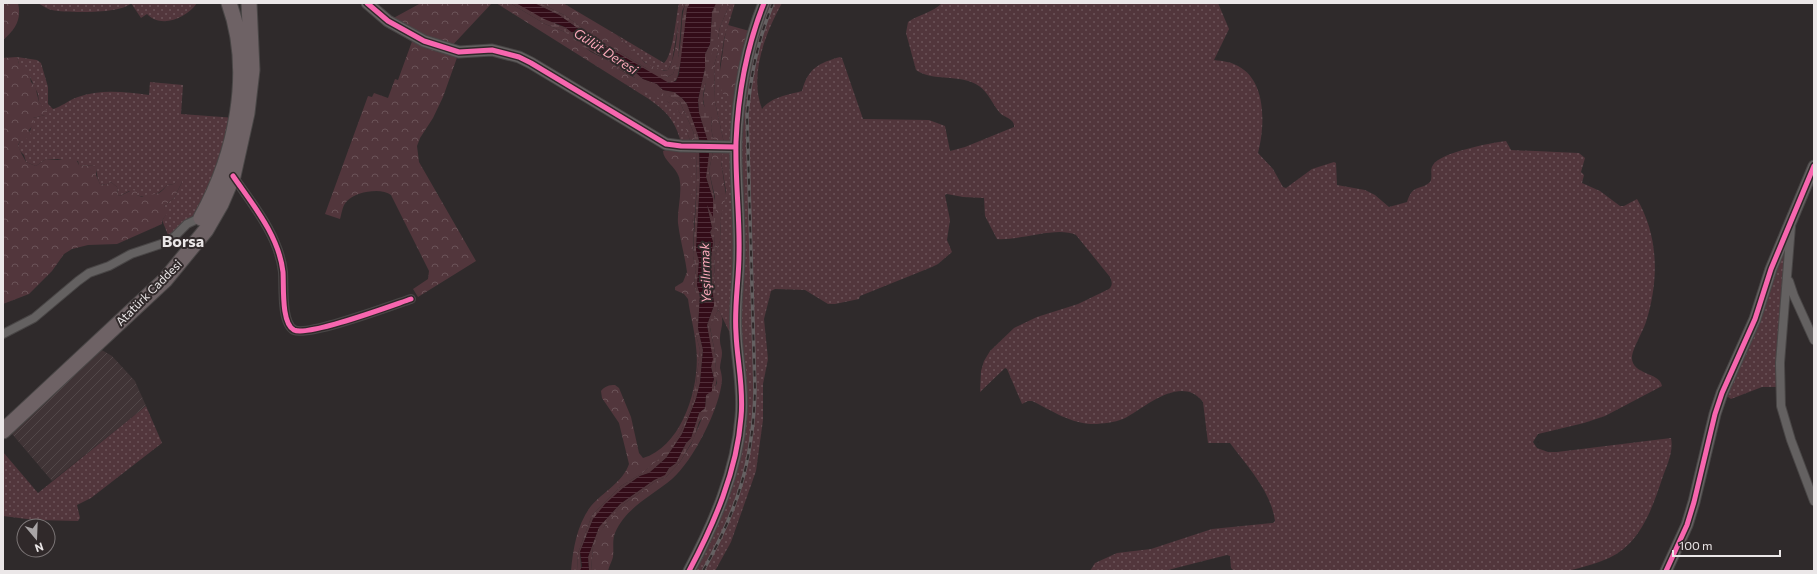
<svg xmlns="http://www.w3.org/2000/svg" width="1817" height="574" viewBox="0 0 1817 574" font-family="Commissioner,sans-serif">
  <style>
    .industrial { fill: url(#industrial-furrows) }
    .grass { fill: url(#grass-dots) }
    .forest { fill: url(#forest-crowns) }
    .wetland { fill: url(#wetland-marsh) }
    .water { fill: url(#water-rules) }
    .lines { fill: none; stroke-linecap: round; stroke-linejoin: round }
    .street-casing { stroke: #494646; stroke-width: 10 }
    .secondary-casing { stroke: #494646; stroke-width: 13 }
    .highway-casing { stroke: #494646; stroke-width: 17 }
    .street { stroke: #646161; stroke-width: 8 }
    .secondary { stroke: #646161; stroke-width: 11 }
    .highway { stroke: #6e6265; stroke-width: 15 }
    .rail-casing { stroke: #656162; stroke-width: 3.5 }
    .rail { stroke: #30292a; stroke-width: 2; stroke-dasharray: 6; stroke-linecap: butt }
    .cycleway-casing { stroke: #30292a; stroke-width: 8 }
    .cycleway { stroke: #f766af; stroke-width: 5 }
    .labels { text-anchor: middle; stroke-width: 4; stroke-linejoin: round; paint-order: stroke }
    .street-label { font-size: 12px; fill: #ebe7e8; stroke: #30292a }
    .water-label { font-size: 13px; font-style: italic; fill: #faa8b9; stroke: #30292a }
    .district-label { font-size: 16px; font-weight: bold; fill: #ebe7e8; stroke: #30292a }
  </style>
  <defs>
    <pattern id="industrial-furrows" width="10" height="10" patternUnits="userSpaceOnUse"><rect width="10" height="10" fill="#403436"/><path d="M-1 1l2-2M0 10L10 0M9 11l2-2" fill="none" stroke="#524849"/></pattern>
    <pattern id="grass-dots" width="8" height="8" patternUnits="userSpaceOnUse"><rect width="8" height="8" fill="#52363c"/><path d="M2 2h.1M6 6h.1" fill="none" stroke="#6b5358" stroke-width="1.8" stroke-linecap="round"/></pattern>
    <pattern id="forest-crowns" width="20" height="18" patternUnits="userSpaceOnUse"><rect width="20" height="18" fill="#52363c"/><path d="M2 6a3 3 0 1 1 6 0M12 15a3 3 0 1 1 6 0" fill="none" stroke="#6b5358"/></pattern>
    <pattern id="wetland-marsh" width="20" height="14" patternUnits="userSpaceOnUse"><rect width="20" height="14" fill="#52363c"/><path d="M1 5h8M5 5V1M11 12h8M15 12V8" fill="none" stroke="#6b5358"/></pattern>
    <pattern id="water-rules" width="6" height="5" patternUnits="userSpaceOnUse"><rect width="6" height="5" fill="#330c18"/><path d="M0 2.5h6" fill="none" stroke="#512f3a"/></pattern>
  </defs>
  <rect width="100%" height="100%" fill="#2f2a2b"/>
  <path class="industrial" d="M95,346L112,356L135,381L146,406L52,481L7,428Z"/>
  <path class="grass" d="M38,3H197C187,18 161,29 147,14L141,18L131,3C123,14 67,13 52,10C47,9 43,6 38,3Z
    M679,3H682L672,61L668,70C650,75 629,46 617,35L664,63C673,56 676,16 679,3Z
    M730,3H735L724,39L720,65L721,88L764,3H782C765,34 749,75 762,109C771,97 788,95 802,91C808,68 819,63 840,57L842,58L863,119L929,120L945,126L950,151L965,147L1014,127C1015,119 1005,118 1000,113C992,104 989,93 979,86C960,73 932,82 916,70L906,33L908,22C918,15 934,12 942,3H1218L1229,29L1214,60C1223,61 1231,62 1238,66C1267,81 1265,126 1258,153L1273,169L1283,187L1286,188L1312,169L1334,162L1336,163L1337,185L1365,190L1375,195L1389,207L1407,202C1413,184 1418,191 1429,183C1434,179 1429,170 1433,165C1441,152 1491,143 1506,141L1511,150L1579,153L1585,158L1581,172L1584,175L1582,183L1600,191L1620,206H1624L1637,199C1659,237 1659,281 1646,322C1643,331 1633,348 1632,356C1630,375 1660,372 1662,386L1605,416L1584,423L1538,434L1533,442L1537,448L1548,452H1557L1671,438C1674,452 1666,467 1662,479C1652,509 1640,544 1609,558C1596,564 1582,567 1568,571H1234L1231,568L1230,556L1227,555L1164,571H1090L1095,563L1117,553L1151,549L1212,529L1273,523L1275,521C1271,491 1247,466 1230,443H1208L1203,402C1182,375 1148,405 1127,417C1118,422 1107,423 1097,424C1072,425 1053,411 1032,401H1028L1022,404L1007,369L1005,368L980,392L981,371L984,361L990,351L1014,328L1037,317L1078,304L1109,289C1113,285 1112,282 1110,277L1076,235C1056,226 1021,241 997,239L985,216L984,198L963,197L947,194L945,195L950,220L947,240L952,252L938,264L932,267L860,296L859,299L835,304H828L805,290L775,289L771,291L764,319L768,359L763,384V420L756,471L731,542L715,571H689L708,533L741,417L732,346L729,331L717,307L714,283L715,255L721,238L720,221L726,191L721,161L724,143L715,102L714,65L718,52V38L720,27Z
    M17,57L37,60L41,63L48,87V104L53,109C61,107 69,100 78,97C101,89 125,92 149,95L150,82L183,85L181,114L236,118L211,200L170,240L162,220L166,215L164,206L174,198L182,182L179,179L174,184L167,185C161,193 148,200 137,195V191H129L120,196L118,195L117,187L111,182L106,185L100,184C96,176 98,173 95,166L79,165L78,161C66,159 57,159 46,159L36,166L26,162L24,155L20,151L18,146L20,141L28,137C30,131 33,124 33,118L45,115L44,109L39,102L38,94L30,77L19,64Z
    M625,84C641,89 671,99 680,113C685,122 687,133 691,143H681C674,110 651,101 625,84Z
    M692,151H696L697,184L694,225L692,219Z
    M1792,219L1779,387H1762L1731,399L1722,393Z
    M146,406L162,443L91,498L77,505L80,518L78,521L35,520L3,516V452L38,493Z"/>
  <path class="forest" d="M3,3H18C22,19 15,30 3,40Z
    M421,3H492L449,49L459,52L443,97L433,118L420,138L417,146L419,162L476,261L418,297L413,289L428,279L429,271L391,195C381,187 355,192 347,201C342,206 342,213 340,219L325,214L368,96L372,97L374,93L388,98L395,79L398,80L414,36L388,21Z
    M496,3H510L545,24L565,32L591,52L611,62L620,70L680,102L693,131L696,143H691L680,113L668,102L625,84Z
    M540,3H563L617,35L645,63L664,71L668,70C679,51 676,24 682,3H686L682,11L678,61L673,74L667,77L660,76L646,68L594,37L566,16Z
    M722,3H730L720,27L718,38V52L714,65L715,102L724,143H714L711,128L712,118L705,109L703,99L715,25Z
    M728,25L753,32L739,102C711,99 721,69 723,50C724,41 725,34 728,25Z
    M17,57L19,64L25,66L29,72L31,82L35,86L39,102L47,111L45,115L33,118L34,124L29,130L31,135L25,140L20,141L18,145C20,152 23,156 26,162L36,166L46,159L58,160L67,158L71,160L76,159L79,165L97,166L96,175L100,184L106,185L111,182L117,187L118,195L120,196L132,190L137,191V195L142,197L148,194C157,196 162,192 167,185L174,184L179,178L182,182L174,198L164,206L168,213L162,220V224L117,244L88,245L72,249L64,254L52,271L29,294L3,304V58Z
    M666,150L692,151V219L694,225L693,256L696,269L694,283L696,293V335L700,350L696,384L691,409L681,431L666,454L641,474L621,486L592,515L578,553L577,571H571C573,549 577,524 591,506C603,492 623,482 629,464L619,423L602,398L601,391C605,386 609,385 615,385L619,388L631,417L639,453L643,458C683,446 701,384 696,347C695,331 690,315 688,299L684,294L675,290V287L683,282L687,272C685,256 680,240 678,223C677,208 683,192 679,177C676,167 663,160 663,151Z
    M713,151H723L721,161L726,196L720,221L721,238L715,255L714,234L715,197L709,171Z
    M718,310C727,320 719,330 720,341C720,345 722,349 722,353C722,358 720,363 720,368C721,372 722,376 722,380C720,408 693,461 672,479C652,496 626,507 615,533C612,540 614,548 613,557C612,561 609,566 608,571H591L593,547L601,531L611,517L621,506L656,481L666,477L680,462L691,444L717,383L715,369L716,358L710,327Z"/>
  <path class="wetland" d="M510,3H516L558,25L565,27L589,46L612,59L625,68L634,71L643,79L657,84L663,90L674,92L682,98L687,104L698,134L699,143H696L693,131L680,102L642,83L631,75L620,70L611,62L580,45L565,32L545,24Z
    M534,3H540L566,16L594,37L646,68L667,77L673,74C680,58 681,39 682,21C683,14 683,10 686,3H690L687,9L683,52L677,79L672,83L665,82L590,37L559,15Z
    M716,3H722C714,27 712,51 708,75C706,84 702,93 703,102C704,109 710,112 712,118L711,128L714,143H708L699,113L698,100L705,68V54L710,44L712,12Z
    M696,151H699L700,179L696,250L699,261L697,285L700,295L698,328L703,350L700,383L696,399L682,434L666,458L649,473L640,476L623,488L593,519L580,552L581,569L580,571H577L578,553L592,515L621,486L641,474L665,454L681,431L691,409L696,384L700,350L696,335V293L694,283L696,269L693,256L697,184Z
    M708,151H713L709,171L716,206L714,234L715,255L714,283L718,310L710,328L716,358L715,369L717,377L715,389L707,412L699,422L694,438L680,462L666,477L656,481L621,506L605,525L593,547L591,571H589L588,557L599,527L620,504L654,480L666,473L669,468L676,463L686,443L691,438L699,413L705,408L706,395L712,389V385L714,379L711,367V350L707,325L714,305L710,265L713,243L710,232L712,228L706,202L712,213L713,199L706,177Z"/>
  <path class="water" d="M516,3H534L559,15L590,37L669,83L676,81L679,74L687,9L690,3H716L712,12L710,44L705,54V68L698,100L699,113L708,142L709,155L706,177L713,199V217L707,205L712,228L710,232L713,242L710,265L714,305L707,325L713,359L711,367L714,379L712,385V391L706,395L705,408L699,413L691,438L686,443L676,463L669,468L665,475L654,480L620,504L599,527L588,557L589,571H580L582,566L580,552L593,519L605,504L623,488L640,476L649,473L666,458L682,434L696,399L700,383L703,350L698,328L700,295L697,285L699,261L696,250L700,179L699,138L687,104L682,98L674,92L663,90L657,84L643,79L634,71L625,68L612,59L589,46L565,27L544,19Z"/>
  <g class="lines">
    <defs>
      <path id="street" d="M233,176C253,205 279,236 283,272C284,286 281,323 294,330C308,337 393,305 411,299
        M1791,226L1780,363L1781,406L1791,440L1814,501
        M1789,281L1794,296L1814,340
        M3,334L34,318L78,281L89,273L109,266L131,254L164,243L175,236L187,224L202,217"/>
      <path id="secondary" d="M367,3L388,21L424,41L459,52L492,50L519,57L531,63L666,144L681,146L736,147
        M689,571C714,524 737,471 741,417C744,388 737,361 736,333C734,306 739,280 739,254C740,217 735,179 736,142C738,94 746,48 764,3
        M1666,571L1687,525L1694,502L1715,414L1722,393L1755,319L1771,269L1814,166"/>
      <path id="highway" d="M201,218C236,155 254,72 229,3
        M3,431L165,280L206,230L221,204L233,176L247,113L252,70L249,3"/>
    </defs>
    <use href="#street" class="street-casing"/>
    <use href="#secondary" class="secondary-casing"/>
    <use href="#highway" class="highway-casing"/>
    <use href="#street" class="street"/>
    <use href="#secondary" class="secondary"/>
    <use href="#highway" class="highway"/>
    <defs>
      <path id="rail" d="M703,571C738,509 753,461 755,390L747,115C751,74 757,42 773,3"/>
    </defs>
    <use href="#rail" class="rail-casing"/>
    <use href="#rail" class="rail"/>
    <defs>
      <path id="cycleway" d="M367,3L388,21L424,41L459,52L492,50L519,57L531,63L666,144L681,146L736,147
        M233,176C253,205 279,236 283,272C284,286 281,323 294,330C308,337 393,305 411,299
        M689,571C714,524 737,471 741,417C744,388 737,361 736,333C734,306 739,280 739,254C740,217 735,179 736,142C738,94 746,48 764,3
        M1666,571L1687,525L1694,502L1715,414L1722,393L1755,319L1771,269L1814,166"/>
    </defs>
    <use href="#cycleway" class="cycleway-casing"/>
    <use href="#cycleway" class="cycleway"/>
  </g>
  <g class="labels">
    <g class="street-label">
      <text transform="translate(149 293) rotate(-45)" y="4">Atatürk Caddesi</text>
    </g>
    <g class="water-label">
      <text transform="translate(606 51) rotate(33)" y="5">Gülüt Deresi</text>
      <text transform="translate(705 273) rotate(-92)" y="5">Yeşilırmak</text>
    </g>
    <g class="district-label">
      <text x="183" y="247">Borsa</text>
    </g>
  </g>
  <rect width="1817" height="574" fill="none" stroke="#ebe7e8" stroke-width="8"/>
  <g transform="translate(36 538) rotate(161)"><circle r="19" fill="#30292a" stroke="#7b7576"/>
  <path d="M0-3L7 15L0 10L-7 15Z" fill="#a9a5a6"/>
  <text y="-6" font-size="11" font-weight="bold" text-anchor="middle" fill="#ebe7e8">N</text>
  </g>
  <path d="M1673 550v6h107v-6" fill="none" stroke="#ebe7e8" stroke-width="2"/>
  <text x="1679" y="550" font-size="12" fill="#ebe7e8" stroke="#30292a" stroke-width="3" paint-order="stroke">100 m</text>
</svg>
